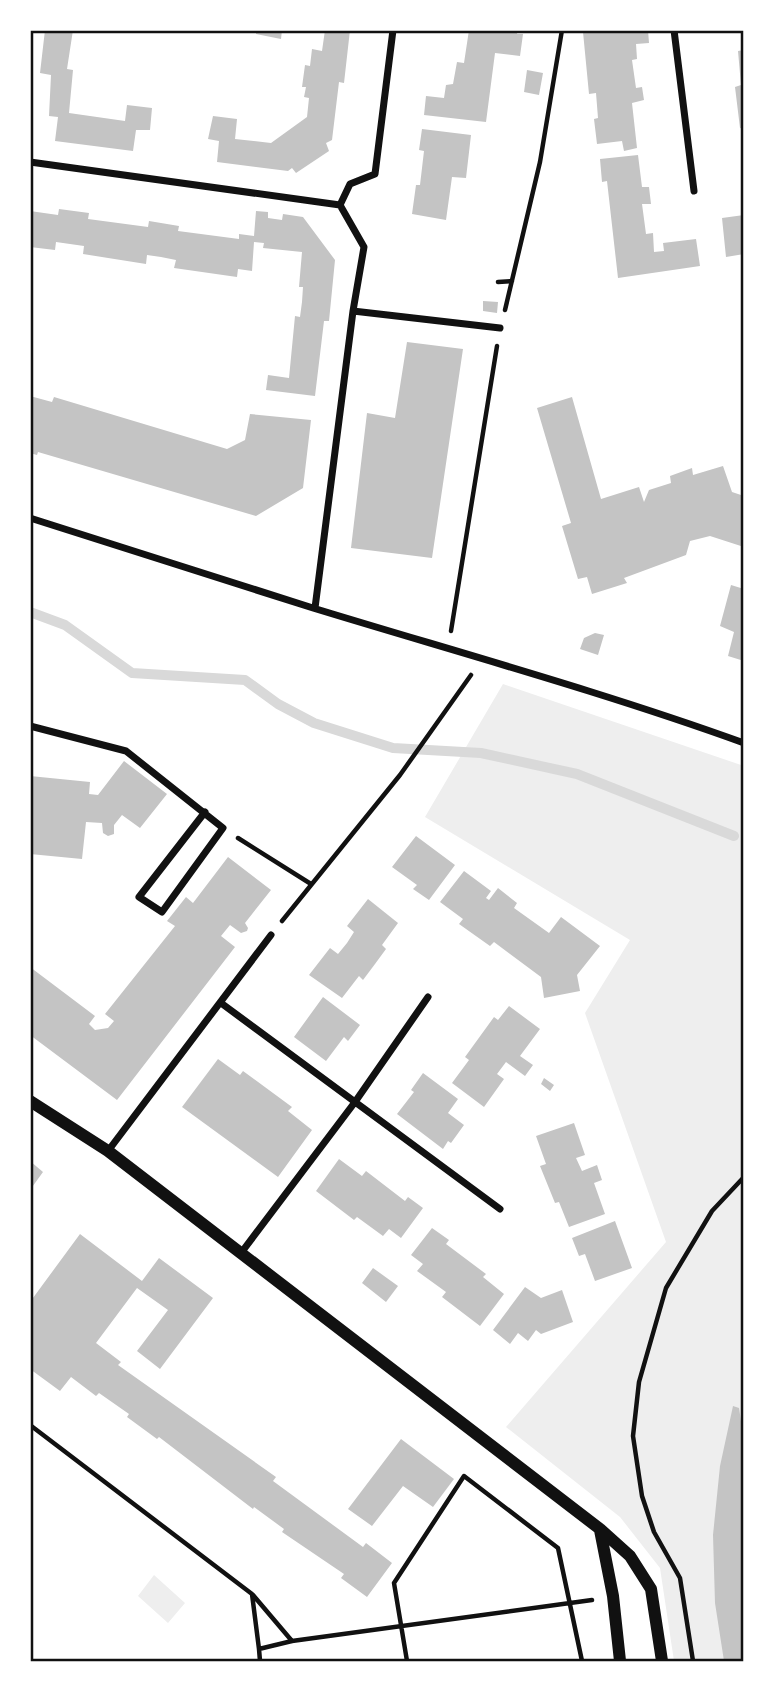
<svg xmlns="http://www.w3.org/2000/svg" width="774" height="1691" viewBox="0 0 774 1691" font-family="Jost,sans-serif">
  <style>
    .green { fill: #eee }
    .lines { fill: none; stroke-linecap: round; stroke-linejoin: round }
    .stream { stroke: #d9d9d9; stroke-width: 10 }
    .building { fill: #c4c4c4 }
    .path { stroke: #111; stroke-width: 4.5 }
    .minor { stroke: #111; stroke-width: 7 }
    .tertiary { stroke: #111; stroke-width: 12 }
    .neatline { fill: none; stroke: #111; stroke-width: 2.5 }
  </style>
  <rect width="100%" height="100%" fill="#fff"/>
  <path class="green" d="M503,684L744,766V1661H674L660,1568L620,1517L506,1427L666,1242L585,1013L630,940L425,817Z
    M154,1575L185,1603L168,1623L138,1596Z"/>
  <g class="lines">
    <path class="stream" d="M30,612L65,625L132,673L245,680L278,704L314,723L393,748L481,753L577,774L734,836"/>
  </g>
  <path class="building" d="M45,30H73L67,69L73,70L69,113L125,121L127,105L152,108L150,130H136L133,151L55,141L58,117L49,116L51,75L40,73Z
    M256,30H282L281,39L256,34Z
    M325,30H350L344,83L339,82L332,140L326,143L329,151L296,173L292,168L288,171L217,162L219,141L208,139L213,116L237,119L235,139L271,143L307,117L309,98L304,97L306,87H302L305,65L310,66L312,49L322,51Z
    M469,30H518L517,34H523L520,56L495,53L486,122L424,115L426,96L444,98L446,85L453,84L457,62L464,63Z
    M604,30H648L649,43L636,44L637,59L632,60L636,88L642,87L644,100L632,103L637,148L624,151L622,141L597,144L594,119L598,118L596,93L589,94L583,32Z
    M744,50V129L740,128L735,87L741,85L738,51Z
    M527,70L543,73L539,95L524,92Z
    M422,129L471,135L466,178L452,177L446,220L412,214L416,185H420L424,151L419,150Z
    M638,155L642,187H649L651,204H642L646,234L653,233L654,252L664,251L663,243L696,239L700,266L618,278L607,181L602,182L600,159Z
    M59,209L89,213L88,219L148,227L149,221L179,226L178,231L239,239V234L254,236L256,211L268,212V218L282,220L283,214L303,217L335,260L329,321H324L315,396L266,390L268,375L289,378L295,316L300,317L302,302L303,287H299L302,252L263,248L264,243L254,242L252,271L238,269L237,277L174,268L176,260L161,257L147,255L146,264L83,254L84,246L56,242L55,250L30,247V211L58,215Z
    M744,215V254L726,257L722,218Z
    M483,301L498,302L497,313L483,311Z
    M407,342L463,349L432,558L351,548L367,413L395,418Z
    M30,396L52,402L54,397L227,449L245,440L250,414L311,420L303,488L256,516L38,452L37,455L30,453Z
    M572,397L601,499L639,487L644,502L649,490L671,483L670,476L692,468L693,475L723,466L732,492L744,496V547L710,536L690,541L686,555L624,578L627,583L592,594L587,577L578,579L562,526L571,523L537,408Z
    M731,585L744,589V661L728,656L734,632L720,626Z
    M595,633L604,635L598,655L580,649L584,638Z
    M124,761L167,794L140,828L122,815L114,825V834L108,836L103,833L102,823L86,822L82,859L30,854V776L90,782L89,794L98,795Z
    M416,836L455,865L429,900L413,889L417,885L392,867Z
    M228,857L271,890L245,923L248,928L247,931L241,933L230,925L221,936L235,947L117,1100L30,1035V967L95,1016L89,1024L95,1030L108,1028L114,1021L105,1014L175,926L167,921L186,897L193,903Z
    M464,871L491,891L486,898L489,900L498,888L517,903L514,908L549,933L561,917L600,946L577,975L580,991L544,998L541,977L494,942L490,946L459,924L463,919L440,902Z
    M368,899L398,923L382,945L386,949L375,964L363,980L359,976L342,998L309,975L330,948L338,954L347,943L354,932L347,926Z
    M323,997L360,1025L348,1041L344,1037L326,1061L294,1037Z
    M509,1006L540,1029L520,1056L533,1065L525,1076L506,1062L497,1074L504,1079L484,1107L452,1083L469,1060L465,1057L494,1017L498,1020Z
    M218,1059L240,1075L243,1071L292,1107L288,1111L312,1130L278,1177L182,1107Z
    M423,1073L458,1099L448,1113L464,1125L451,1143L448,1141L443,1149L397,1114L414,1092L411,1090Z
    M544,1078L554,1085L550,1091L541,1084Z
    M574,1123L585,1155L576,1158L582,1171L597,1165L602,1180L594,1183L605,1214L569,1227L559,1202L555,1203L540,1166L546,1164L536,1136Z
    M339,1159L362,1176L366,1171L405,1201L408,1197L423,1208L401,1238L389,1229L383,1236L357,1217L354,1220L316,1191Z
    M30,1161L43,1172L30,1190Z
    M615,1221L632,1268L595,1281L585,1254L579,1256L572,1238Z
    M432,1228L449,1240L446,1244L486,1274L483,1277L504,1294L480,1326L442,1297L446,1292L417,1271L423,1264L411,1255Z
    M80,1234L142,1281L159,1258L213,1298L160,1369L137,1351L168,1310L137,1288L96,1343L121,1362L118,1365L276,1477L273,1481L363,1547L366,1543L392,1563L367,1597L341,1578L344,1574L282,1532L284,1529L254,1507L253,1509L159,1437L157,1439L127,1417L129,1414L99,1393L96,1396L71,1377L60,1391L30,1369V1302Z
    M373,1268L398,1286L386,1302L362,1283Z
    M525,1287L541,1298L562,1290L573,1322L541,1334L536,1330L528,1341L518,1333L510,1344L493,1330Z
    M733,1406L739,1408L744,1441V1661H724L715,1603L713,1535L720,1466Z
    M401,1439L454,1479L433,1507L403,1486L372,1526L348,1509Z"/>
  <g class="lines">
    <path class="path" d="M498,282L512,281
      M505,310L540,162L562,30
      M451,631L497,346
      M238,838L311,884
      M282,921L400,775L471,675
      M30,1425L252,1594L259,1649L292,1641L592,1600
      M253,1595L292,1641
      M259,1649L260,1661
      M407,1661L394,1583L464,1476L558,1548L582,1661
      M693,1661L680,1578L654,1532L642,1496L633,1436L639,1382L666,1288L712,1211L744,1177"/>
    <path class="minor" d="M674,30L694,191
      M30,162L340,205
      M353,311L500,328
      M30,518C124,548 219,578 313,608C457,652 603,692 744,743
      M315,608L353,311L364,247L340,205L350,184L375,174L393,30
      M30,726L126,751L223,828L162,912L139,897L205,812
      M221,1003L500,1209
      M108,1151L271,935
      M241,1253L355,1102L428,997"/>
    <path class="tertiary" d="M30,1101L108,1151L600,1529L630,1556L651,1589L662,1661
      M600,1530L613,1596L620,1661"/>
  </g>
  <rect width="774" height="1691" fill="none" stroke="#ffffff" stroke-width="63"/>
  <rect x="32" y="32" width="710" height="1628" class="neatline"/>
</svg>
